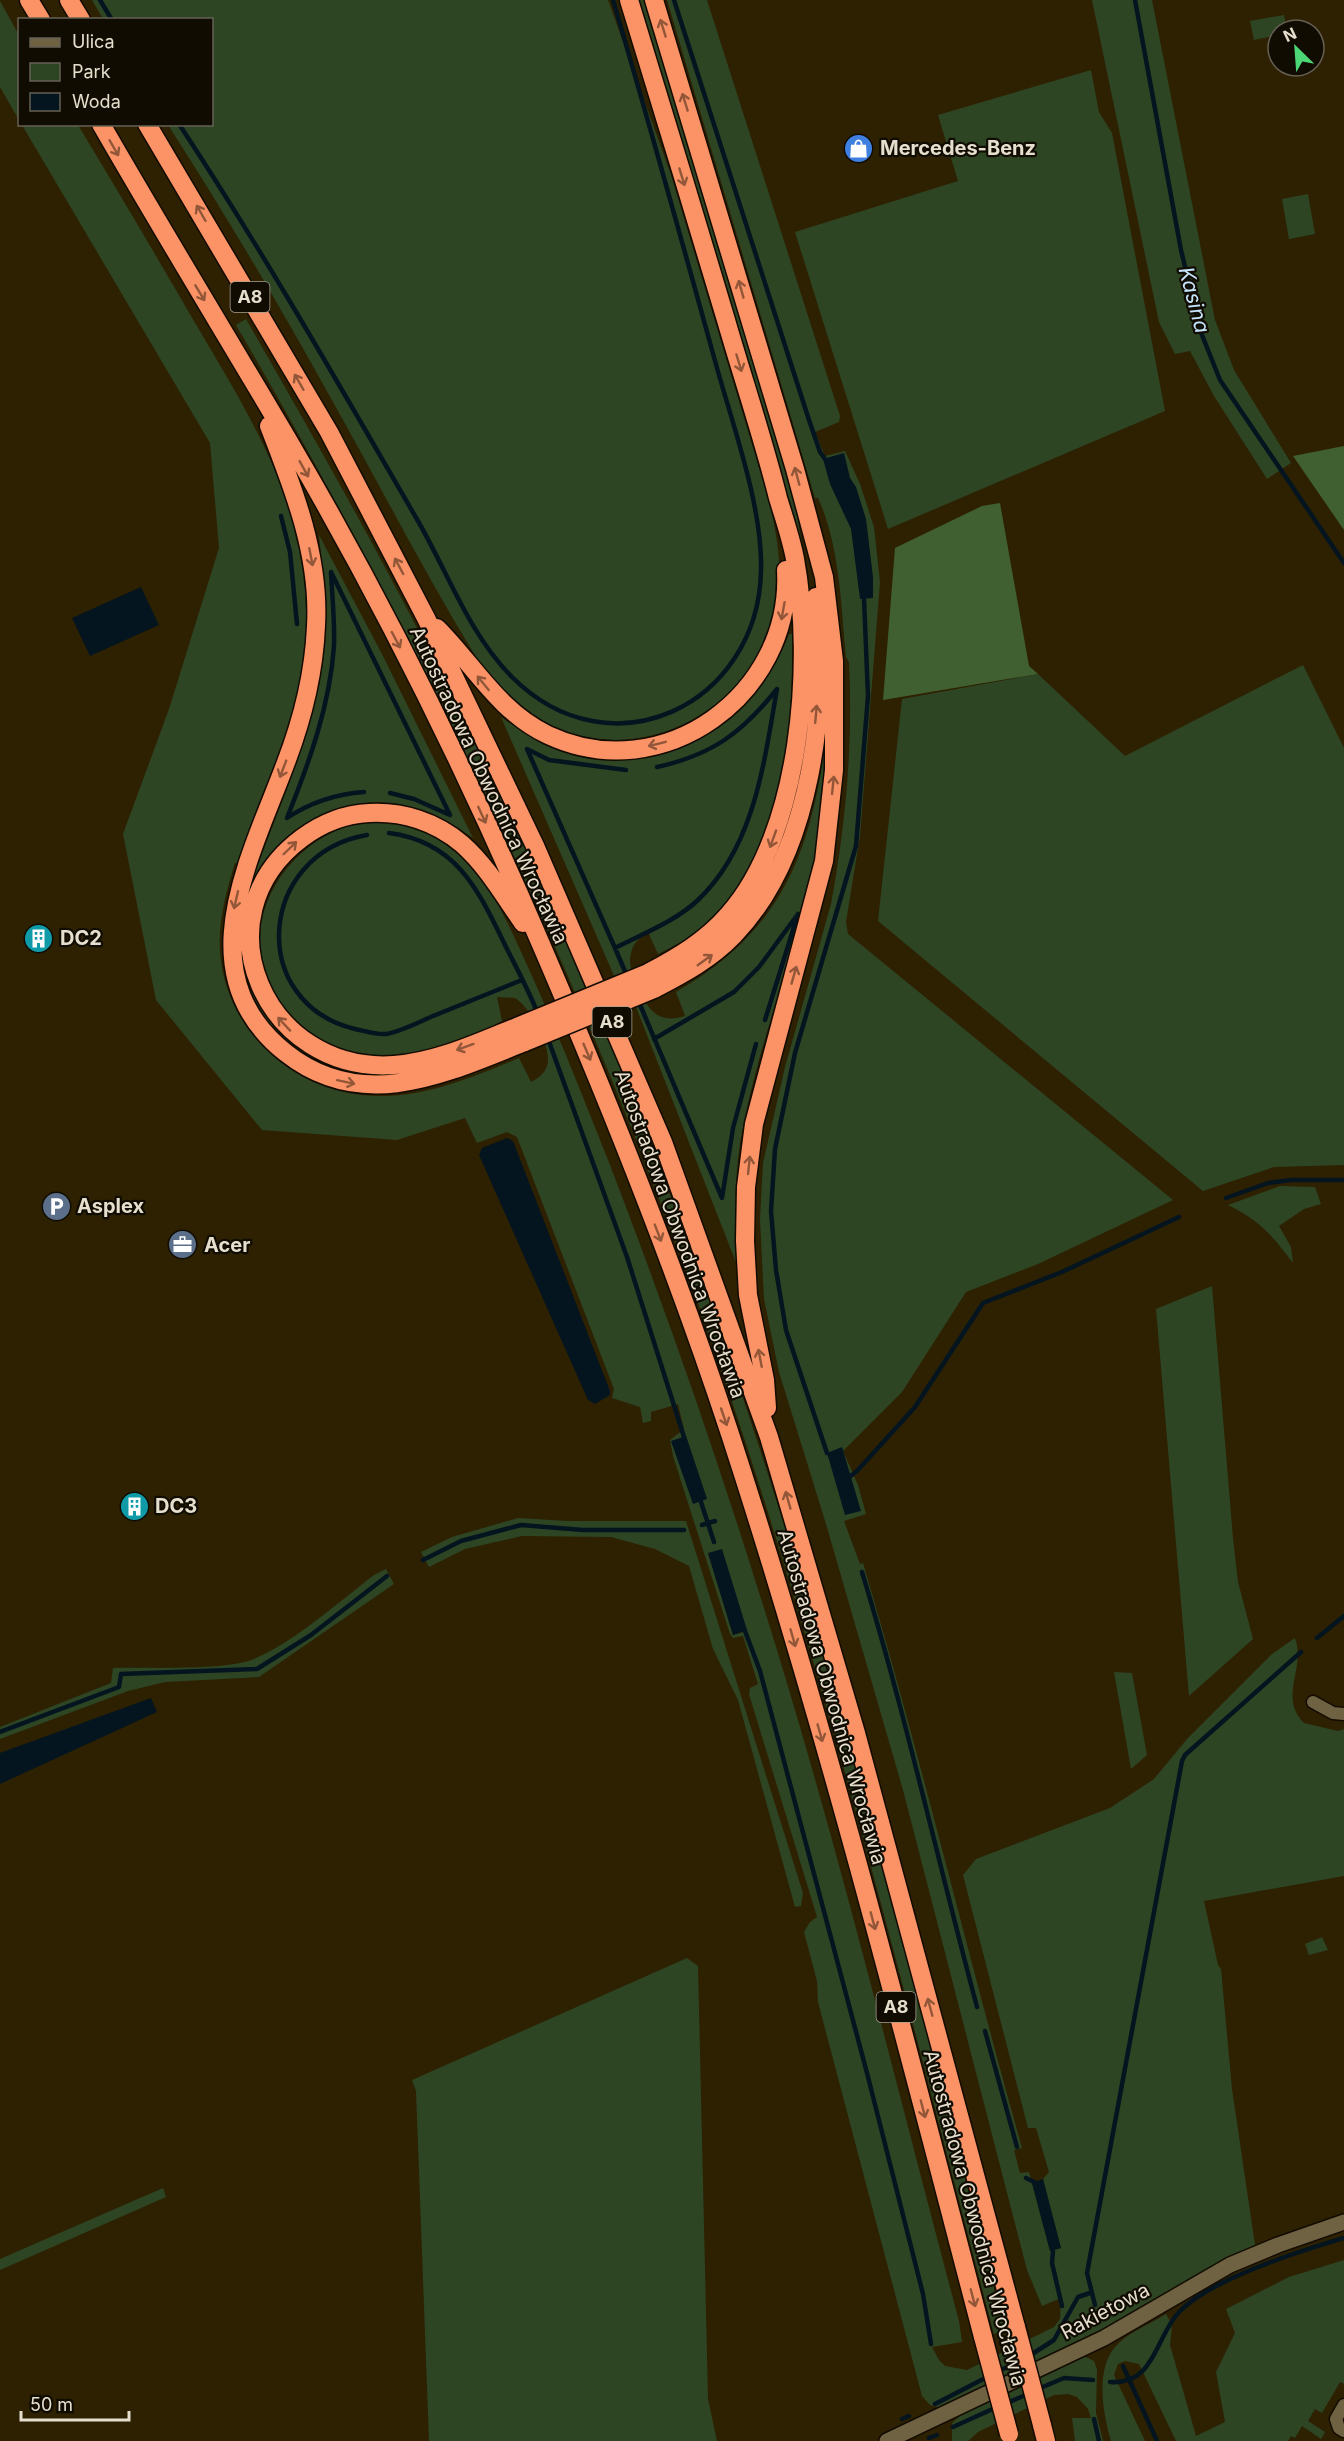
<svg xmlns="http://www.w3.org/2000/svg" width="1344" height="2441" viewBox="0 0 1344 2441" font-family="Inter,sans-serif">
  <style>
    .green { fill: #2e4524; fill-rule: evenodd }
    .forest { fill: #406031 }
    .water { fill: #041520 }
    .lines { fill: none; stroke-linecap: round; stroke-linejoin: round }
    .stream { stroke: #041520; stroke-width: 4.5 }
    .minor-casing { stroke: #130b00; stroke-width: 15 }
    .tertiary-casing { stroke: #130b00; stroke-width: 18 }
    .motorway-casing { stroke: #130b00; stroke-width: 21 }
    .minor { stroke: #6e6242; stroke-width: 12 }
    .tertiary { stroke: #6e6242; stroke-width: 15 }
    .motorway { stroke: #fb9366; stroke-width: 18 }
    .motorway-bridge-casing { stroke: #130b00; stroke-width: 21; stroke-linecap: butt }
    .motorway-bridge { stroke: #fb9366; stroke-width: 18 }
    .oneway { stroke: #925639 }
    .labels { text-anchor: middle; stroke-width: 4.5; stroke-linejoin: round; paint-order: stroke }
    .shield { fill: #110c02; stroke: #a6a091; stroke-width: 1.5 }
    .shield-label { font-size: 18px; font-weight: bold; fill: #e6dfce }
    .poi-label { font-size: 20px; font-weight: bold; fill: #e6dfce; stroke: #110c02; text-anchor: start }
    .street-label { font-size: 20px; fill: #e6dfce; stroke: #110c02 }
    .water-label { font-size: 21px; font-style: italic; fill: #c5e4fa; stroke: #110c02 }
  </style>
  <rect width="100%" height="100%" fill="#2d2102"/>
  <path class="green" d="M92,0H608L670,172L769,501C778,539 785,580 774,619C743,722 621,776 528,713C507,698 491,678 474,658L476,657C425,574 381,487 333,402C281,308 226,215 168,125L212,124V20L103,19Z
    M637,0H646L790,477L811,594L814,670L801,785L775,868L728,933L774,853L806,626Z
    M667,0H707L840,416L839,422L815,432L825,456L845,451L860,484L874,527L880,582L860,836L846,922L848,934L1173,1200L1038,1264L966,1292L902,1392L843,1451L858,1485L866,1514L844,1521L860,1564L863,1563C921,1757 967,1953 1022,2148L1014,2150L1020,2173L1029,2172L1050,2251L1061,2248L1043,2179L1049,2172L1036,2128H1028L963,1875L976,1859L1110,1808L1154,1779L1187,1739L1272,1654L1295,1638C1306,1669 1278,1697 1304,1723L1338,1731L1344,1729V1876L1204,1901L1218,1965L1221,1969L1232,2089L1255,2245L1116,2323L941,2408L930,2405L922,2396L818,2002L817,1981L804,1932L810,1922L817,1917L749,1694L750,1688L758,1684L743,1636L733,1638L730,1634L673,1456L670,1440L684,1429L678,1404L651,1412V1421L643,1423L640,1407L612,1398L614,1389L517,1137L507,1132L477,1143L465,1118L397,1140L262,1130L156,1000L123,834L169,709L219,548L210,443L22,125H78C116,188 154,252 191,316C248,413 313,512 307,630C302,711 265,788 238,864L235,863C226,892 218,922 220,952C226,1035 299,1096 380,1096C426,1097 477,1076 519,1058L531,1082C539,1078 548,1071 548,1060C549,1043 529,1006 515,998L497,997L502,1021C496,1023 492,1027 486,1030C464,1044 430,1052 404,1055C367,1060 331,1051 303,1028C177,922 354,738 469,863C498,896 514,937 532,976C560,1038 585,1102 610,1165C663,1303 712,1442 756,1583C834,1826 893,2075 959,2321L962,2342L932,2347L939,2360L945,2366L967,2370L1054,2327L1060,2319L1061,2298L1042,2306L1027,2270L903,1790L826,1524L779,1372L764,1299L760,1219L763,1163L785,1067L831,904C846,823 853,744 849,662L846,657C841,606 840,546 818,498H815ZM686,1436L707,1499L672,1441ZM708,1553L747,1631L733,1635Z
    M1092,0H1152L1215,320L1234,370L1291,463L1267,479L1214,396L1190,351L1175,354L1159,322Z
    M0,1L19,35V120L0,87Z
    M1284,15L1287,30H1278V35L1254,40L1250,21Z
    M1091,70L1099,112L1112,133L1165,411L888,529L795,232L958,181L938,115Z
    M1308,194L1315,234L1289,239L1282,199Z
    M246,319C311,432 375,545 434,661C530,848 613,1041 686,1237C819,1593 907,1964 1005,2330L994,2334C903,1988 818,1640 698,1303C575,962 418,637 236,325Z
    M319,535L383,656L473,838C417,797 356,787 298,830C287,838 272,849 266,863C256,887 252,922 246,948L306,1050L443,1067C423,1070 390,1080 371,1078C308,1070 255,1029 244,965C242,956 239,946 240,938C241,912 247,886 255,861L259,862C287,786 324,708 326,626C326,596 322,565 319,535Z
    M789,634H792C793,725 787,828 729,902C715,919 698,932 681,945L679,943L658,954L648,932C640,937 633,943 631,953C628,963 632,972 636,980C645,1004 654,1026 685,1016L676,992C791,925 813,843 829,718C825,772 824,827 811,880C790,968 755,1054 740,1143C734,1183 735,1225 737,1265L636,1007L629,1010L501,717C607,796 742,759 789,634Z
    M1303,665L1344,748V1165L1274,1167L1203,1191L878,921L902,699L1038,674L1125,756Z
    M1280,1186L1315,1187L1321,1204L1304,1209L1279,1226L1291,1247L1293,1263C1271,1234 1260,1221 1228,1205Z
    M1212,1286L1233,1538L1238,1582L1253,1639L1189,1696L1156,1309Z
    M518,1518L568,1521H686L803,1893L801,1906L795,1907L738,1700L713,1649L689,1566L655,1549L611,1537L522,1536L465,1549L429,1567L421,1552L452,1537Z
    M386,1569L394,1584L259,1677L165,1682L128,1691L0,1739V1727L111,1683L113,1668C146,1667 226,1671 254,1659C297,1640 336,1604 374,1575Z
    M1114,1672L1132,1673L1147,1755L1131,1769Z
    M1322,1937L1328,1950L1309,1955L1305,1944Z
    M687,1958L698,1966L708,2399L717,2441H429L416,2091L412,2080Z
    M163,2188L166,2197L0,2270V2259Z
    M1344,2260V2384L1340,2382L1322,2413L1315,2409L1308,2421L1325,2432L1321,2439L1302,2426L1295,2438L1291,2436L1288,2441H1176L1139,2364L1125,2361L1118,2364L1114,2375L1145,2441H1111C1103,2414 1095,2371 1115,2347C1127,2333 1150,2324 1166,2314L1172,2325L1170,2345L1196,2436L1225,2422L1216,2372L1235,2333L1226,2309L1289,2277Z
    M1086,2357L1094,2361L1097,2369L1096,2413L1103,2441H1075L1072,2418H1091L1088,2409L1077,2397L1068,2394L1054,2395L978,2432L968,2441H952V2423L963,2413L1079,2358Z"/>
  <path class="forest" d="M1344,446V530L1293,456Z
    M1000,503L1029,666L1038,674L883,700L895,548L982,506Z"/>
  <path class="water" d="M844,453L850,478L856,487L866,519L873,577V598L860,599L851,529L830,484L823,459Z
    M141,587L159,625L90,656L72,618Z
    M507,1138L513,1141L610,1391V1395L595,1404L588,1400L479,1155L482,1148Z
    M686,1436L707,1499L693,1504L671,1441Z
    M842,1447L861,1511L845,1515L827,1453Z
    M722,1549L747,1630L733,1635L708,1553Z
    M151,1698L157,1712L0,1784V1753Z
    M1043,2179L1061,2248L1050,2251L1032,2183Z"/>
  <g class="lines">
    <path class="stream" d="M100,0L112,20
      M674,0L809,420L820,452L825,459
      M1135,0L1181,250L1200,330L1220,380L1344,563
      M179,124C264,253 341,388 418,521C448,573 469,634 512,677C611,776 758,705 761,571C763,509 734,429 717,368C683,245 649,122 613,0
      M281,516L290,552L297,624
      M626,770L549,760L527,749L615,948C642,934 676,921 698,900C755,846 764,762 777,689C742,733 712,755 657,767
      M364,792C336,794 311,802 287,818C309,763 330,705 334,646C335,621 332,596 331,572L450,815L414,799L390,793
      M389,833C458,842 479,892 506,947C517,969 529,991 538,1014
      M367,835C257,854 247,1003 355,1029C365,1031 376,1035 386,1034C402,1031 419,1022 433,1016C463,1004 492,992 522,980
      M615,948L627,976
      M638,1000L722,1198L733,1128L756,1044
      M547,1036L627,1257L684,1437
      M654,1039L734,992L759,967L798,914L765,1020
      M1226,1198L1268,1183L1291,1180H1344
      M827,1453L786,1330L776,1270L771,1211L775,1149L795,1053L856,846L868,696L864,599
      M848,1478L857,1471L915,1407L983,1303L1062,1272L1179,1217
      M701,1502L714,1542
      M702,1525L715,1521
      M423,1560L461,1541L521,1525L583,1530H684
      M862,1572C906,1716 938,1862 977,2007
      M745,1631L760,1671L867,2073L923,2294L931,2344
      M1317,1638L1344,1616
      M0,1732L119,1687L121,1674L257,1669L311,1635L387,1576
      M985,2031L1017,2147
      M1026,2178L1034,2182
      M1053,2251L1052,2263L1062,2306
      M1095,2305L1087,2273L1182,1761L1185,1755L1301,1652
      M1029,2356L1054,2340L1078,2297L1090,2293
      M1123,2366L1157,2441
      M997,2372L1021,2360
      M1110,2382C1156,2385 1155,2336 1180,2311C1212,2279 1300,2251 1344,2238
      M1038,2389L1064,2378L1093,2380
      M935,2404L989,2376
      M1005,2404L1030,2393
      M902,2419L909,2416
      M1094,2419L1099,2441
      M953,2427L997,2407
      M929,2438L937,2435"/>
    <defs>
      <path id="minor" d="M1313,1702L1333,1713L1344,1714
        M1344,2405L1336,2419L1339,2428L1344,2431"/>
      <path id="tertiary" d="M887,2441L1104,2338L1230,2265L1278,2245L1344,2222"/>
      <path id="motorway" d="M29,0L41,20
        M69,0L81,20
        M629,0C662,107 694,213 726,320C743,379 763,438 778,498C784,518 791,538 795,559C814,663 801,832 729,914C706,941 678,957 648,973
        M654,0L795,469L824,577L834,661V770L824,861L754,1124L746,1187L745,1241L748,1295L765,1380L767,1408
        M101,124C163,232 228,338 291,445C376,590 452,742 520,896C597,1072 670,1251 730,1434C827,1731 904,2035 983,2337
        M147,124L329,432L426,618L536,848L663,1142L769,1437L856,1733L1016,2327
        M269,426C294,490 320,556 316,626C314,674 302,721 285,765C250,859 186,974 286,1053C363,1114 447,1073 525,1042
        M437,628C474,665 498,711 548,735C663,789 793,694 786,570
        M654,989C683,974 711,959 734,935C812,854 829,705 816,597
        M519,1026C479,1042 437,1062 394,1065C265,1074 196,917 302,838C321,824 345,814 369,813C403,811 436,822 462,844C487,866 504,896 523,923
        M1042,2425L1046,2441"/>
    </defs>
    <use href="#minor" class="minor-casing"/>
    <use href="#tertiary" class="tertiary-casing"/>
    <use href="#motorway" class="motorway-casing"/>
    <use href="#minor" class="minor"/>
    <use href="#tertiary" class="tertiary"/>
    <use href="#motorway" class="motorway"/>
    <defs>
      <path id="motorway-bridge" d="M519,1026L648,973
        M525,1042L654,989
        M1016,2327L1042,2425
        M983,2337L1009,2434"/>
    </defs>
    <use href="#motorway-bridge" class="motorway-bridge-casing"/>
    <use href="#motorway-bridge" class="motorway-bridge"/>
  </g>
  <defs><path id="oneway-shaft" d="M-6 0H5M1.5-3L5.5 0L1.5 3" fill="none" stroke-width="1.6" stroke-linecap="round" stroke-linejoin="round" transform="scale(1.5)"/></defs>
  <g class="oneway">
    <use href="#oneway-shaft" transform="translate(663 28) rotate(-107)"/>
    <use href="#oneway-shaft" transform="translate(685 102) rotate(-107)"/>
    <use href="#oneway-shaft" transform="translate(114 148) rotate(60)"/>
    <use href="#oneway-shaft" transform="translate(682 177) rotate(73)"/>
    <use href="#oneway-shaft" transform="translate(201 213) rotate(-120)"/>
    <use href="#oneway-shaft" transform="translate(741 289) rotate(-106)"/>
    <use href="#oneway-shaft" transform="translate(200 293) rotate(59)"/>
    <use href="#oneway-shaft" transform="translate(739 363) rotate(73)"/>
    <use href="#oneway-shaft" transform="translate(299 382) rotate(-120)"/>
    <use href="#oneway-shaft" transform="translate(304 469) rotate(61)"/>
    <use href="#oneway-shaft" transform="translate(797 476) rotate(-105)"/>
    <use href="#oneway-shaft" transform="translate(311 557) rotate(79)"/>
    <use href="#oneway-shaft" transform="translate(399 566) rotate(-118)"/>
    <use href="#oneway-shaft" transform="translate(783 611) rotate(100)"/>
    <use href="#oneway-shaft" transform="translate(396 640) rotate(62)"/>
    <use href="#oneway-shaft" transform="translate(483 683) rotate(-129)"/>
    <use href="#oneway-shaft" transform="translate(816 714) rotate(-85)"/>
    <use href="#oneway-shaft" transform="translate(657 744) rotate(166)"/>
    <use href="#oneway-shaft" transform="translate(283 769) rotate(111)"/>
    <use href="#oneway-shaft" transform="translate(833 785) rotate(-84)"/>
    <use href="#oneway-shaft" transform="translate(482 815) rotate(65)"/>
    <use href="#oneway-shaft" transform="translate(773 839) rotate(110)"/>
    <use href="#oneway-shaft" transform="translate(290 848) rotate(-44)"/>
    <use href="#oneway-shaft" transform="translate(236 900) rotate(103)"/>
    <use href="#oneway-shaft" transform="translate(705 960) rotate(-36)"/>
    <use href="#oneway-shaft" transform="translate(794 975) rotate(-74)"/>
    <use href="#oneway-shaft" transform="translate(284 1024) rotate(-133)"/>
    <use href="#oneway-shaft" transform="translate(465 1047) rotate(160)"/>
    <use href="#oneway-shaft" transform="translate(587 1052) rotate(67)"/>
    <use href="#oneway-shaft" transform="translate(346 1082) rotate(12)"/>
    <use href="#oneway-shaft" transform="translate(749 1165) rotate(-84)"/>
    <use href="#oneway-shaft" transform="translate(658 1233) rotate(69)"/>
    <use href="#oneway-shaft" transform="translate(760 1358) rotate(-101)"/>
    <use href="#oneway-shaft" transform="translate(724 1417) rotate(71)"/>
    <use href="#oneway-shaft" transform="translate(788 1500) rotate(-106)"/>
    <use href="#oneway-shaft" transform="translate(793 1638) rotate(74)"/>
    <use href="#oneway-shaft" transform="translate(820 1733) rotate(74)"/>
    <use href="#oneway-shaft" transform="translate(873 1921) rotate(75)"/>
    <use href="#oneway-shaft" transform="translate(930 2007) rotate(-105)"/>
    <use href="#oneway-shaft" transform="translate(923 2109) rotate(75)"/>
    <use href="#oneway-shaft" transform="translate(973 2298) rotate(75)"/>
  </g>
  <defs>
    <symbol id="shop-disc" viewBox="-11 -11 22 22"><circle r="9.5" fill="#3f7fe0" stroke="#110c02"/><path d="M-5-2.5h2.3a2.7 3.5 0 0 1 5.4 0H5L5.5 6h-11ZM-1.5-2.5h3a1.5 2.3 0 0 0-3 0Z" fill="#fff"/></symbol>
    <symbol id="building-disc" viewBox="-11 -11 22 22"><circle r="9.5" fill="#0f9aa8" stroke="#110c02"/><path d="M-4-6H4V6H1V3H-1V6H-4ZM-2.5-4.3h1.7v1.8h-1.7ZM.8-4.3h1.7v1.8H.8ZM-2.5-1h1.7V.8h-1.7ZM.8-1h1.7V.8H.8Z" fill="#fff"/></symbol>
    <symbol id="parking-disc" viewBox="-11 -11 22 22"><circle r="9.5" fill="#5c6f8a" stroke="#110c02"/><path d="M-3.5-5.5H1a3.5 3.5 0 0 1 0 7H-1V5.5H-3.5ZM-1-3.4V-.6H.8a1.4 1.4 0 0 0 0-2.8Z" fill="#fff"/></symbol>
    <symbol id="office-disc" viewBox="-11 -11 22 22"><circle r="9.5" fill="#5c6f8a" stroke="#110c02"/><path d="M-6-3h4V-5.5h4V-3h4V5H-6ZM-1-4.5V-3h2v-1.5ZM-6 0V1H6V0Z" fill="#fff"/></symbol>
  </defs>
  <g fill-rule="evenodd">
    <use href="#shop-disc" x="842" y="132" width="33" height="33"/>
    <use href="#building-disc" x="22" y="922" width="33" height="33"/>
    <use href="#parking-disc" x="40" y="1190" width="33" height="33"/>
    <use href="#office-disc" x="166" y="1228" width="33" height="33"/>
    <use href="#building-disc" x="118" y="1490" width="33" height="33"/>
  </g>
  <g class="labels">
    <g class="shield">
      <rect x="230.5" y="282" width="39" height="30" rx="4.5"/>
      <rect x="592.5" y="1007" width="39" height="30" rx="4.5"/>
      <rect x="876.5" y="1992" width="39" height="30" rx="4.5"/>
    </g>
    <g class="shield-label">
      <text x="250" y="303">A8</text>
      <text x="612" y="1028">A8</text>
      <text x="896" y="2013">A8</text>
    </g>
    <g class="poi-label">
      <text x="880" y="155">Mercedes-Benz</text>
      <text x="60" y="945">DC2</text>
      <text x="77" y="1213">Asplex</text>
      <text x="204" y="1252">Acer</text>
      <text x="155" y="1513">DC3</text>
    </g>
    <g class="street-label">
      <text transform="translate(489 785) rotate(65)" y="7">Autostradowa Obwodnica Wrocławia</text>
      <text transform="translate(680 1234) rotate(70)" y="7">Autostradowa Obwodnica Wrocławia</text>
      <text transform="translate(832 1697) rotate(74)" y="7">Autostradowa Obwodnica Wrocławia</text>
      <text transform="translate(975 2218) rotate(75)" y="7">Autostradowa Obwodnica Wrocławia</text>
      <text transform="translate(1105 2311) rotate(-28)" y="7">Rakietowa</text>
    </g>
    <g class="water-label">
      <text transform="translate(1194 300) rotate(75)" y="7">Kasina</text>
    </g>
  </g>
  <rect x="18" y="18" width="195" height="108" fill="#110c02" stroke="#666054" stroke-width="1.5"/>
  <rect x="30" y="38" width="30" height="9" fill="#6e6242" stroke="#666054" stroke-width="1.5"/>
  <text x="72" y="48" font-size="18" fill="#e6dfce">Ulica</text>
  <rect x="30" y="63" width="30" height="18" fill="#2e4524" stroke="#666054" stroke-width="1.5"/>
  <text x="72" y="78" font-size="18" fill="#e6dfce">Park</text>
  <rect x="30" y="93" width="30" height="18" fill="#041520" stroke="#666054" stroke-width="1.5"/>
  <text x="72" y="108" font-size="18" fill="#e6dfce">Woda</text>
  <g transform="translate(1296 48) rotate(335)"><circle r="28" fill="#110c02" stroke="#666054" stroke-width="1.5"/>
  <path d="M0-4.5L10 22L0 15L-10 22Z" fill="#4dd676"/>
  <text y="-9" font-size="16" font-weight="bold" text-anchor="middle" fill="#e6dfce">N</text>
  </g>
  <path d="M21 2411v9h108v-9" fill="none" stroke="#e6dfce" stroke-width="3"/>
  <text x="30" y="2411" font-size="18" fill="#e6dfce" stroke="#110c02" stroke-width="4.5" paint-order="stroke">50 m</text>
</svg>
